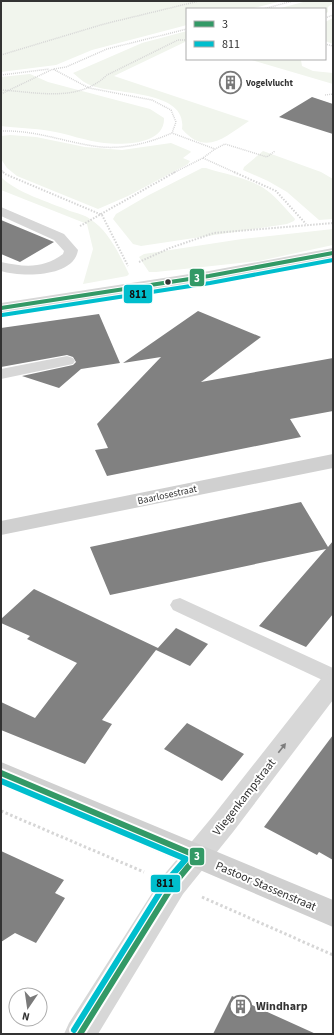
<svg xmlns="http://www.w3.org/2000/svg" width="334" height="1035" viewBox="0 0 334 1035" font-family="'Source Sans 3',sans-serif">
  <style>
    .green { fill: #f1f5ed }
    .building { fill: #818181 }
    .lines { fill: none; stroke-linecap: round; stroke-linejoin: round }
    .path-far2 { stroke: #d6d6d6; stroke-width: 1.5; stroke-dasharray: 1 1; stroke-linecap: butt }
    .path-far1 { stroke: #d6d6d6; stroke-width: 2; stroke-dasharray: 1.5 1.5; stroke-linecap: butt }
    .path { stroke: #d6d6d6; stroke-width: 3; stroke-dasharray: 2.5 2.5; stroke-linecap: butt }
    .lane { fill: #d7d7d7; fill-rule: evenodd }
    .street { fill: #d7d7d7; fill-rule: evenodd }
    .secondary { fill: #d0d0d0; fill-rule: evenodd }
    .bus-1-far1-casing { stroke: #fff; stroke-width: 6 }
    .bus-1-casing { stroke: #fff; stroke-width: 10 }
    .bus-2-far1-casing { stroke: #fff; stroke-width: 6 }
    .bus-2-casing { stroke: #fff; stroke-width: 10 }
    .bus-1-far1 { stroke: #396; stroke-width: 4 }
    .bus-1 { stroke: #396; stroke-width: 6 }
    .bus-2-far1 { stroke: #00becd; stroke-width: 4 }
    .bus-2 { stroke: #00becd; stroke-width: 6 }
    .oneway { fill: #7d7d7d }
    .bus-dot { fill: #333; stroke: #fff; stroke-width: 1.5 }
    .labels { text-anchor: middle; stroke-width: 4; stroke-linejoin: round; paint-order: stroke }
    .far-poi-label { font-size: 9px; font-weight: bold; fill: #333; stroke: #fff; text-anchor: start }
    .street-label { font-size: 10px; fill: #333; stroke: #fff }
    .near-street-label { font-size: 12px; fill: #333; stroke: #fff }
    .near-poi-label { font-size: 12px; font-weight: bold; fill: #333; stroke: #fff; text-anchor: start }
    .line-badge { stroke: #fff; stroke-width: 1.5 }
    .badge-label { font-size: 11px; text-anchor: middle; font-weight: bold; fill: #fff }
    .pale-badge-label { font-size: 11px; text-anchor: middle; font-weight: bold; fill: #111 }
  </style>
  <rect width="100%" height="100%" fill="#fff"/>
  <path class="green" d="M1,1H282L250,9H187V25L92,50L56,65L1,72Z
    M307,1H333V3L328,7V12L325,14V9H277Z
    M333,18V44L325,41V22Z
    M187,31V41L114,76L249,121C226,136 206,157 182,129C188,89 113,95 90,85C84,83 78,77 73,73L142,43Z
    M248,59H304L301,60L302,66L313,71L333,73V84Z
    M30,74L48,82L150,109L164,118C165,145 123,145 104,143C86,141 68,134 50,131C34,128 17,128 1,126V77Z
    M10,135L36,137L85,147L122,150L171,143L190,151L191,152L183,158L190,161L188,164L128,196L98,209L17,176L7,168L1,159V136Z
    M263,151L321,172L333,179V219L319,220L287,192L268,181L243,170L244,167Z
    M202,168H206C224,174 245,177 262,187C275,195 285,208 295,219L294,221L287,224L141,246L133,244L113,219L116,214L147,196Z
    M1,177C17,193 49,202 70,211C76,213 85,215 90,219C109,231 119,254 129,274L127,276L83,284L93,249L87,224L1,190Z
    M333,229V245L259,261L156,272H149L139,257L144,254L242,239Z"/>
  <path class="building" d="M312,97L333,104V134L279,117Z
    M1,220L54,242L20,262L1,254Z
    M198,311L261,337L201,382L333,358V411L290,419L301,437L107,476L95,450L108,448L97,424L161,357L123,363Z
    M99,314L120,363L81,369L59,388L22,376L73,365L76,362L73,357L67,355L1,367V328Z
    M301,502L328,547L333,541V614L306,647L259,626L326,549L110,595L90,547Z
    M34,589L158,648L157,649L176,628L208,644L190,666L156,650L102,720L112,724L85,764L1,730V702L35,718L77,663L27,639L30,636L1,623V619Z
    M187,723L244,754L222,781L164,749Z
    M333,735V860L319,852L317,855L264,827Z
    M1,851L64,880L55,893L65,898L36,943L15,933L1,942Z
    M232,996L316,1034H213Z"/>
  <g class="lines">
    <path class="path-far2" d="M263,9L293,1
      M325,18L333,15
      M325,44L333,46
      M1,55L104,24L199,1
      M54,69L66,67L107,49L187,29
      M1,75L49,69
      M1,90C37,92 78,103 107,75L178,40H187
      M1,94L53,69L89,88L152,100L171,110L176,122L172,133
      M325,95L333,94
      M1,131C38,130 66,143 101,147C126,149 149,143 172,133L215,149L225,144L267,157L275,151
      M203,158L236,173
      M1,169L4,173
      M173,173L203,158L215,149"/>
    <path class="path-far1" d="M3,172L5,174L102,215L128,266
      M234,172L276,191L306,224
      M80,226L175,172
      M139,262L170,248L214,233L333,223"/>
    <path class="path" d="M1,811L144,872
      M202,897L333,955"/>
    <path class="lane" d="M1,207L64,234L78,250C74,278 21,277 1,271V262C24,267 43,269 63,254L64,251L54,240L1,216Z
      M67,356L73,358L75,361L73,364L1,379V369Z
      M180,598L333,668V685L173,610L170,605L173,600Z"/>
    <path class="street" d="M333,248V258C223,280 112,297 1,313V303L209,271Z
      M333,673V700L233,832L183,894L98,1034H64L69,1023L163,876L213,816L324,675Z"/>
    <path class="secondary" d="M333,454V468L1,535V521Z
      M1,762L333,900V927L1,785Z"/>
    <defs>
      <path id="bus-1-far1" d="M1,308L209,276L333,253"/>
      <path id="bus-1" d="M1,773L197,856L173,885L80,1034"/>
      <path id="bus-2-far1" d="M2,315L210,283L333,260"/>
      <path id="bus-2" d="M1,781L186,859L167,881L74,1030"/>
    </defs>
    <use href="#bus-1-far1" class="bus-1-far1-casing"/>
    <use href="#bus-1" class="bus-1-casing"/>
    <use href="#bus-2-far1" class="bus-2-far1-casing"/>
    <use href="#bus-2" class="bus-2-casing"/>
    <use href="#bus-1-far1" class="bus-1-far1"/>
    <use href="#bus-1" class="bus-1"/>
    <use href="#bus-2-far1" class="bus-2-far1"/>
    <use href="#bus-2" class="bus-2"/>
  </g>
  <defs><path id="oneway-solid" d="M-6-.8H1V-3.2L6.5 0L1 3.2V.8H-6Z"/></defs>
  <use class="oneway" href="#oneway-solid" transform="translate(282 748) rotate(-52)"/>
  <defs>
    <symbol id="building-ring" viewBox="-11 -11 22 22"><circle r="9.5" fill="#fff" stroke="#7a7a7a" stroke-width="1.5"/><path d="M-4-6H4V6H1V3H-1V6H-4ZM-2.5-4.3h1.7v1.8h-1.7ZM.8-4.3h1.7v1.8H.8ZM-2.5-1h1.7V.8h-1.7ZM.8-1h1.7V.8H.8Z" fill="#7a7a7a"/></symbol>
  </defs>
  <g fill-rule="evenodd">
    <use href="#building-ring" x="218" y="70" width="25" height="25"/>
    <use href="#building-ring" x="228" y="994" width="25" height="25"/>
  </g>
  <circle class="bus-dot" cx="168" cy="282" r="3.5"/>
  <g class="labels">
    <g class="far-poi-label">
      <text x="246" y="86">Vogelvlucht</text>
    </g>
    <g class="street-label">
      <text transform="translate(167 494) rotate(-12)" y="4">Baarlosestraat</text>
    </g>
    <g class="near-street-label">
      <text transform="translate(244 797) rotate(-52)" y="4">Vliegenkampstraat</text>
      <text transform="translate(266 886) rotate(23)" y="4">Pastoor Stassenstraat</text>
    </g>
    <g class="near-poi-label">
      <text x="256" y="1010">Windharp</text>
    </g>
  </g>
  <g class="line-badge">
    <rect x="189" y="268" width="16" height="19" rx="4" fill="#396"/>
    <rect x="123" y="284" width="30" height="20" rx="4" fill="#00becd"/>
    <rect x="189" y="847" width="16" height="19" rx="4" fill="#396"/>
    <rect x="150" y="874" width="31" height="19" rx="4" fill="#00becd"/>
  </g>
  <g class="badge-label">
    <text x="197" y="282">3</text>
    <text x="197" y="860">3</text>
  </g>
  <g class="pale-badge-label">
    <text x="138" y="298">811</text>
    <text x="165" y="887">811</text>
  </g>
  <rect width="334" height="1035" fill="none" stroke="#333333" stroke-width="4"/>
  <rect x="186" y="8" width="140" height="52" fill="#ffffff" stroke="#adadad"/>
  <rect x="194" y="21" width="20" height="6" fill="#339966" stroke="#adadad"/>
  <text x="222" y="28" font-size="12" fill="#333333">3</text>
  <rect x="194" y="41" width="20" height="6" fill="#00becd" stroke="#adadad"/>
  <text x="222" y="48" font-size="12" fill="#333333">811</text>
  <g transform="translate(28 1007) rotate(193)"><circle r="19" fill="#ffffff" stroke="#adadad"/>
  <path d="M0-3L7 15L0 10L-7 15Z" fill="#7a7a7a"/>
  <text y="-6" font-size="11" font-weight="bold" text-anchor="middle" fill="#333333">N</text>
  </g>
</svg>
